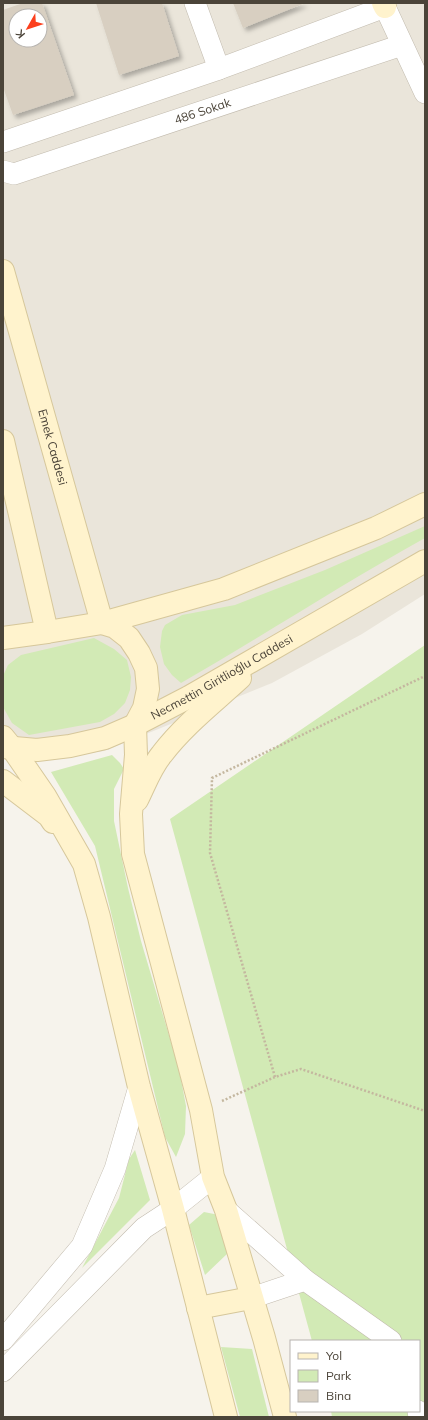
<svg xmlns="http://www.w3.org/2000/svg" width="428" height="1420" viewBox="0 0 428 1420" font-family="Mulish,sans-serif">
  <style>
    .residential { fill: #eae5da; fill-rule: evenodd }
    .green { fill: #d2eab5 }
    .building { fill: #d8cfc1; fill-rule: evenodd; filter: url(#shadow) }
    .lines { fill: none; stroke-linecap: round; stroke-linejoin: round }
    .street-casing { stroke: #c2bbae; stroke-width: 22 }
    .secondary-casing { stroke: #d6c79b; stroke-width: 24 }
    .path { stroke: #c4b79f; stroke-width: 2.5; stroke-dasharray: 2 2; stroke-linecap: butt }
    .street { stroke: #fff; stroke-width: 21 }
    .secondary { stroke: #fff3cd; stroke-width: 22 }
    .labels { text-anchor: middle; stroke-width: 4; stroke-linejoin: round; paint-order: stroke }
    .street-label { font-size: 12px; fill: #4b4439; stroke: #fff }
  </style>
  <defs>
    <filter id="shadow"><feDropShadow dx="3.5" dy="3.5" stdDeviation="2" flood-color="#0004"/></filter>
  </defs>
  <rect width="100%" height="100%" fill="#f6f3ec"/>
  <path class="residential" d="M3,3H425V594L362,634L272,683L104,751L39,760L3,756ZM16,16H40V40H16Z"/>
  <path class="green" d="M425,526V538C342,584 263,636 181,683L172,675L164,664L160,647L162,631L165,625L182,615L235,605L325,570Z
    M94,638L114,649L127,660L131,677L130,690L125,703L114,714L100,722L29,735L12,723L3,707V676L8,665L21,655Z
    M425,645V1417H332L331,1411H419V1341H312L170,819Z
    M112,755L120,763L124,769L114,789V821L128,888L141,941L179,1069L186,1106L185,1134L176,1157L165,1137L95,846L51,772Z
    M135,1150L150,1200L82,1268L119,1198L129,1159Z
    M204,1212L219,1215L228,1253L205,1275L189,1225Z
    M221,1347L252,1349L269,1417H240Z"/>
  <path class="building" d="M23,3H42L74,95L13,115L3,87V10ZM16,16H40V40H16Z
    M96,3H162L179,56L119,75Z
    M233,3H305L243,28Z"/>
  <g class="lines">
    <defs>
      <g id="street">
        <path d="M195,3L219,69"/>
        <path d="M3,142L219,69L385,7L425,93"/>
        <path id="s1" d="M3,171L14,174L402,45"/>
        <path d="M226,1210L305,1280"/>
        <path d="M251,1298L305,1280L391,1341"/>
        <path d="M3,1340L82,1246L115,1169L139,1087"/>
        <path d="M3,1371L144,1228L173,1209L213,1177"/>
        <path d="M418,1411L419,1417"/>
      </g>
      <g id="secondary">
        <path d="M383,3L385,7"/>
        <path id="s2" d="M3,271L102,623"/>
        <path d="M3,441L47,632"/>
        <path d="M102,623L115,627L129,638L139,653L146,668L148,689L144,708L135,725L136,755L131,814L133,854L201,1110L213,1177L226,1210L264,1338L285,1417"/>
        <path d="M3,638L47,632L102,623L224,589L376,528L425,504"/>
        <path d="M3,737L12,748L45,796L84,864L99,917L139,1087L173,1209L226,1417"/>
        <path id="s3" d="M3,747L37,750L70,746L105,738L135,725L189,697L425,561"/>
        <path d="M3,781L49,816L53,822"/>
        <path d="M137,800C145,784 151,767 162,754C184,725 214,702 240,678"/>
        <path d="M198,1308L251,1298"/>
      </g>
    </defs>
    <use href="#street" class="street-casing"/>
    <use href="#secondary" class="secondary-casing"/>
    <path class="path" d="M275,1077L210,853L212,778L425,676
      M222,1101L275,1077L301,1069L425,1111"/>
    <use href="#street" class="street"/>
    <use href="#secondary" class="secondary"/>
  </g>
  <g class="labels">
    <g class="street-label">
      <text dy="4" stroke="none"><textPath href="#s1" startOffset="210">486 Sokak</textPath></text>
      <text dy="4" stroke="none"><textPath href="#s2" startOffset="183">Emek Caddesi</textPath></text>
      <text dy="4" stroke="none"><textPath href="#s3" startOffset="235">Necmettin Giritlioğlu Caddesi</textPath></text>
    </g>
  </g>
  <rect width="428" height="1420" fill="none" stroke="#4b4439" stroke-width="8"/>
  <rect x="290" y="1340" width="130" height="72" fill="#ffffff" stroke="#b7b4b0"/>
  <rect x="298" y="1353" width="20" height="6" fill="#fff3cd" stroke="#b7b4b0"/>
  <text x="326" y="1360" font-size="12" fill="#4b4439">Yol</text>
  <rect x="298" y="1370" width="20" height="12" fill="#d2eab5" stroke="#b7b4b0"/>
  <text x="326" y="1380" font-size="12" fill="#4b4439">Park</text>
  <rect x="298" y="1390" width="20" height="12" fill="#d8cfc1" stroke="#b7b4b0"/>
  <text x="326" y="1400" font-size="12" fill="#4b4439">Bina</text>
  <g transform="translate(28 28) rotate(231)"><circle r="19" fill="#ffffff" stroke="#b7b4b0"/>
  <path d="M0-3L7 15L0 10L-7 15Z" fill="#fc3f1d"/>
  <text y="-6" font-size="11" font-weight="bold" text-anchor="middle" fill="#4b4439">K</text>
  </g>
</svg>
